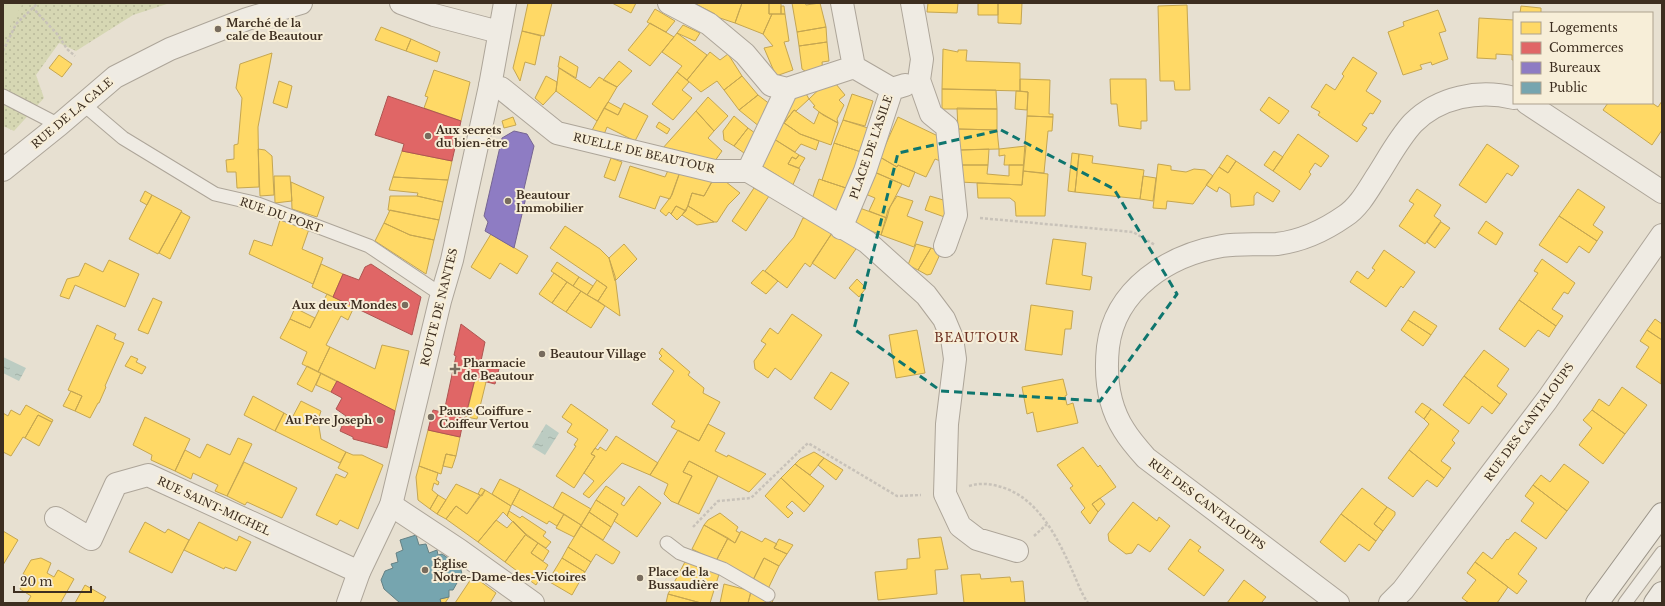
<svg xmlns="http://www.w3.org/2000/svg" width="1665" height="606" viewBox="0 0 1665 606" font-family="'Libre Baskerville',serif">
  <style>
    .park { fill: url(#park-dots) }
    .garden { fill: #d6d7b3 }
    .water { fill: url(#water-ripples) }
    .homes { fill: #ffd966; stroke: #c5a651 }
    .shops { fill: #e06666; stroke: #af5551 }
    .offices { fill: #8e7cc3; stroke: #766592 }
    .public { fill: #76a5af; stroke: #658184 }
    .lines { fill: none; stroke-linecap: round; stroke-linejoin: round }
    .service-casing { stroke: #ada599; stroke-width: 15 }
    .minor-casing { stroke: #ada599; stroke-width: 24 }
    .tertiary-casing { stroke: #ada599; stroke-width: 24 }
    .secondary-casing { stroke: #9c958a; stroke-width: 24 }
    .path { stroke: #c8c2b9; stroke-width: 2.5; stroke-dasharray: 3 2; stroke-linecap: butt }
    .service { stroke: #efebe3; stroke-width: 13 }
    .minor { stroke: #efebe3; stroke-width: 22 }
    .tertiary { stroke: #efebe3; stroke-width: 22 }
    .secondary { stroke: #efebe3; stroke-width: 22 }
    .marked { fill: none; stroke: #0f766e; stroke-width: 3; stroke-dasharray: 8 5; stroke-linejoin: round }
    .poi-dot { fill: #786c5e; stroke: #f7eed8; stroke-width: 1.5 }
    .labels { text-anchor: middle; stroke-width: 4; stroke-linejoin: round; paint-order: stroke }
    .poi-label { font-size: 11px; font-weight: bold; fill: #3d2e20; stroke: #f7eed8; text-anchor: start }
    .street-label { font-size: 11px; fill: #3d2e20; stroke: #f7eed8 }
    .neighbourhood-label { font-size: 12px; letter-spacing: 1px; fill: #6b2e1e; stroke: #f7eed8 }
  </style>
  <defs>
    <pattern id="park-dots" width="8" height="8" patternUnits="userSpaceOnUse"><rect width="8" height="8" fill="#d6d7b3"/><path d="M2 2h.1M6 6h.1" fill="none" stroke="#b9b99a" stroke-width="1.8" stroke-linecap="round"/></pattern>
    <pattern id="water-ripples" width="26" height="14" patternUnits="userSpaceOnUse"><rect width="26" height="14" fill="#bcccc2"/><path d="M2 4q2-2 4 0t4 0M15 11q2-2 4 0t4 0" fill="none" stroke="#a2b0a6"/></pattern>
  </defs>
  <rect width="100%" height="100%" fill="#e7e0d1"/>
  <path class="park" d="M3,3H170L133,15L76,51L59,43L36,75L44,98L14,131L3,126Z"/>
  <path class="garden" d="M3,3H23L3,39Z"/>
  <path class="water" d="M3,357L26,368L19,381L3,373Z
    M546,424L559,433L545,455L532,447Z"/>
  <path class="homes" d="M528,3H552L544,36L522,31Z
    M612,3H636L631,13Z
    M694,3H742L735,23L714,16L715,14Z
    M742,3H769V14H772L763,34L735,23Z
    M769,3H781V14H769Z
    M792,3H805L806,5L820,3L826,27L797,32Z
    M928,3H958L957,13L927,12Z
    M978,3H998V15H978Z
    M998,3H1022L1021,24L998,23Z
    M1187,5L1190,90H1175L1174,81H1160L1158,6Z
    M781,6H784L785,14H781Z
    M1521,6L1541,8V13H1520Z
    M655,9L675,21L666,32L647,22Z
    M1438,10L1446,31L1439,33L1448,59L1432,65L1431,62L1420,65L1422,69L1403,75L1388,32L1404,26L1403,22Z
    M772,14H785L789,41L784,42L793,70L776,76L764,48L773,46L763,34Z
    M1479,18L1514,20V60H1512V55L1496,54V59L1477,58Z
    M650,23L674,37L650,66L628,50Z
    M683,25L700,33L695,41L677,33Z
    M381,27L411,39L406,51L375,40Z
    M826,27L827,42L799,46L797,32Z
    M522,31L541,36L535,65L525,62L520,81L513,68Z
    M677,33L707,55L687,80L677,72L682,66L662,52Z
    M411,39L440,52L437,62L406,51Z
    M827,42L829,61L822,62L823,72L811,75L802,69L799,46Z
    M943,49L958,52V50H967L966,61L1020,63V91L942,89Z
    M710,52L720,60L728,54L742,76L724,90L717,81L701,92L687,80Z
    M272,53L258,127L259,187L237,188L236,172H227L226,160L234,159V145L238,144L242,98L236,88L240,64Z
    M59,55L72,64L62,77L49,68Z
    M560,56L578,67L576,78L558,67Z
    M1353,57L1377,73L1366,91L1381,101L1373,114L1370,113L1362,125L1367,128L1357,142L1318,115L1320,112L1311,107L1326,84L1335,90L1344,76L1342,74Z
    M619,61L632,71L617,87L603,80Z
    M559,68L590,88L599,77L617,87L597,121L556,91Z
    M434,70L470,82L461,121L424,108L428,97L425,96Z
    M677,72L689,82L682,90L692,98L673,120L652,104Z
    M546,76L557,82L556,91L543,105L535,98Z
    M742,76L758,95L739,110L724,90Z
    M831,78L845,95L839,100L844,105L837,119L838,123L823,115L813,107L815,106L809,99Z
    M1020,79L1050,80L1049,114H1053V117L1027,116L1028,92L1020,91Z
    M1110,79H1146L1147,121H1141V129L1119,126L1117,104H1111Z
    M279,81L292,86L287,108L273,103Z
    M942,89L996,90L997,109H942Z
    M804,90L809,99L796,111L794,110L784,123L775,118L794,92Z
    M1016,91L1028,92L1027,110L1015,109Z
    M852,94L873,101L865,126L843,120Z
    M758,95L771,105L760,127L739,110Z
    M708,97L728,116L714,131L696,111Z
    M1269,97L1289,111L1279,124L1260,110Z
    M1662,101V130L1652,145L1603,110L1608,103H1652L1658,107Z
    M608,102L621,109L618,115L604,108Z
    M624,103L648,116L635,141L607,127L603,137L590,134L604,108L618,115Z
    M957,108L997,109V130L958,129Z
    M794,110L814,124L819,112L838,123L831,145L800,134L784,123Z
    M696,111L714,131L708,138L722,151L712,165L688,161L672,149L669,152L662,149Z
    M734,116L748,128L734,146L724,140L723,131Z
    M1027,116L1053,117L1052,131H1048L1044,173L1023,171Z
    M513,117L516,125L504,128L502,121Z
    M898,117L938,136L943,162L935,159L926,177L898,165L897,167L880,157Z
    M780,120L800,134L819,141L816,150L801,144L795,152L774,139Z
    M843,120L868,128L861,152L834,143Z
    M659,122L670,129L667,134L656,127Z
    M748,128L759,136L747,155L734,146Z
    M958,129L997,130L999,149L960,150Z
    M1298,134L1329,156L1321,167L1315,163L1309,172L1311,174L1300,190L1273,171Z
    M774,139L799,155L796,159L792,157L788,164L800,169L791,189L779,179L780,177L759,164Z
    M834,143L861,152L846,188L822,180Z
    M1487,144L1519,166L1512,176L1507,173L1486,203L1459,185Z
    M1026,146L1024,165H1004L1005,155L999,156V149Z
    M258,149L265,150L272,156L274,195L260,196Z
    M989,149L988,165H960V150Z
    M402,151L452,161L448,180L393,177Z
    M1274,151L1283,157L1273,171L1264,165Z
    M1072,153L1079,154L1075,192L1068,191Z
    M1079,154L1093,156L1092,163L1144,170L1140,199L1075,192Z
    M799,155L805,158L799,168L788,164L792,157L796,159Z
    M1227,155L1236,161L1228,173L1219,167Z
    M878,156L897,167L898,165L915,172L909,187L872,171Z
    M611,158L622,162L615,181L604,177Z
    M1236,161L1280,191L1273,202L1257,192L1254,196V205L1231,207L1230,194L1219,187L1217,192L1206,185L1219,167L1228,173Z
    M1158,164L1171,166V170L1186,172L1194,169L1205,170L1213,176L1193,204L1167,201L1166,209L1153,208Z
    M960,165H988L987,174L1009,176V165H1024L1022,185L959,182Z
    M630,166L665,177L670,166L681,169L670,199L660,196L655,209L619,197Z
    M681,169L713,180L704,196L692,193L686,211L676,206L671,214L669,212L666,216L660,211L672,195Z
    M872,171L902,184L890,207L887,218L869,211L875,198L863,193Z
    M1023,171L1048,174L1045,216H1016L1015,202L1010,198H978L977,183L1022,185Z
    M716,174L740,193L728,205L717,222H714L688,206L692,193L704,196Z
    M274,176H290L292,201L275,203Z
    M1143,176L1156,178L1153,201L1140,199Z
    M393,177L448,180L443,202L417,196L418,193L389,190Z
    M819,179L846,188L837,214L810,205Z
    M291,182L324,197L317,217L292,209Z
    M754,188L769,196L746,231L732,221Z
    M1417,189L1441,205L1434,216L1441,221L1425,244L1399,226L1414,204L1409,201Z
    M1578,189L1605,207L1593,225L1603,232L1597,241L1559,216Z
    M145,191L152,195L147,205L140,201Z
    M152,195L182,211L158,254L129,239Z
    M390,196H417L443,202L439,220L388,210Z
    M897,196L913,201L907,216L923,222L914,247L881,235L888,210Z
    M930,196L950,202V219L925,210Z
    M676,206L686,211L677,220L671,214Z
    M688,206L714,222L697,225L682,215Z
    M857,207L887,218L881,235L857,225L854,218Z
    M390,210L439,220L434,240L410,235L384,223Z
    M181,212L190,217L170,259L159,253Z
    M1559,216L1597,241L1589,253L1579,246L1567,263L1539,245Z
    M803,218H809L834,230L810,267L805,263L787,288L765,271L794,237Z
    M280,220L309,229L302,249L323,258L313,284L249,254L254,240L272,246Z
    M1486,221L1503,233L1496,245L1478,233Z
    M1441,222L1450,228L1435,248L1427,242Z
    M384,223L410,235L434,240L426,274L375,241Z
    M565,226L600,249L609,258L615,276L620,316L598,301L607,287L550,248Z
    M834,230L858,246L835,279L812,263Z
    M491,234L528,256L517,274L500,263L490,279L471,267Z
    M1053,239L1086,243L1082,275L1092,277L1090,290L1046,284Z
    M624,244L637,259L615,281L609,258Z
    M916,244L931,248L918,270L908,265Z
    M931,248L941,252L931,274L927,275L918,270Z
    M1384,250L1415,272L1403,288L1401,286L1386,307L1350,282L1357,271L1368,279L1375,270L1372,268Z
    M1542,259L1575,283L1568,294L1564,292L1552,309L1563,316L1556,326L1519,300L1538,273L1534,271Z
    M109,260L139,274L125,307L75,285L69,299L60,296L67,279L79,276L85,263L103,272Z
    M557,262L579,277L573,286L551,271Z
    M321,264L343,274L333,297L312,287Z
    M763,270L778,281L766,294L751,283Z
    M554,273L567,282L552,303L539,294Z
    M579,277L593,286L587,295L573,286Z
    M857,279L866,288L859,297L849,288Z
    M597,280L607,287L598,301L587,295Z
    M567,282L581,291L566,312L552,303Z
    M581,291L605,306L591,328L566,312Z
    M327,294L354,307L348,320L341,316L326,345L330,347L318,372L302,364L307,352L280,338L290,319L310,328Z
    M153,298L162,302L148,334L138,330Z
    M1519,300L1556,326L1549,337L1538,330L1525,347L1499,329Z
    M1031,305L1073,311L1071,329H1065L1062,355L1025,350Z
    M295,308L315,318L310,328L290,319Z
    M1414,311L1437,326L1431,335L1408,320Z
    M792,314L822,335L791,380L775,368L768,378L755,369L754,361L766,344L761,341L770,328L778,334Z
    M1655,319L1662,324V340L1647,330Z
    M1408,320L1431,335L1423,346L1401,330Z
    M97,325L116,334L114,339L124,343L105,386L106,387L99,403H98L90,418L75,411L82,396L68,390Z
    M917,330L925,373L896,378L889,335Z
    M1647,330L1662,340L1661,384L1636,367L1649,347L1640,341Z
    M382,345L409,351L395,411L318,372L330,347L375,369Z
    M662,348L690,372L688,375L704,388L703,393L720,402L699,441L671,427L675,421L652,404L674,371L659,359L662,356L659,353Z
    M1484,350L1509,369L1497,386L1507,394L1500,404L1464,376Z
    M131,356L138,359L136,362L146,367L142,374L125,366Z
    M307,366L321,373L312,392L297,384Z
    M831,372L849,383L831,410L814,398Z
    M321,373L337,381L331,392L316,385Z
    M1464,376L1500,404L1492,414L1482,406L1469,424L1443,405Z
    M475,379L486,382L477,419L466,417Z
    M1063,379L1067,395L1065,396L1067,405L1073,403L1078,423L1037,432L1033,412L1027,414L1022,387Z
    M1622,387L1647,405L1625,434L1592,410L1599,399L1609,406Z
    M71,391L82,396L75,411L63,406Z
    M253,396L284,413L275,431L244,415Z
    M301,401L321,411L318,420L321,439L346,452L340,463L275,431L284,413L292,418Z
    M1422,403L1431,409L1424,419L1415,412Z
    M571,404L608,430L591,454L595,456L574,488L556,476L576,446L574,445L578,439L567,432L572,424L562,417Z
    M26,405L53,420L52,422L38,415L25,438L23,437L11,456L3,452V413L8,416L11,410L20,415Z
    M1431,409L1459,431L1452,440L1455,443L1441,461L1451,468L1444,478L1409,450L1429,424L1424,419Z
    M1592,410L1625,434L1603,464L1579,445L1592,428L1583,420Z
    M38,415L52,422L39,446L25,438Z
    M145,417L190,439L175,471L151,460L152,455L133,445Z
    M708,424L725,433L715,451L727,457L728,455L766,474L749,492L689,461L683,472L692,476L678,504L671,501L664,494L668,484L650,475L678,430L699,441Z
    M428,430L460,437L456,456L446,454L441,474L419,466Z
    M616,436L658,463L650,475L622,463L589,498L583,494L594,481L584,473L595,456L591,454L595,448L598,450L600,447L606,451Z
    M238,438L252,444L227,496L215,491L218,485L193,473L191,479L175,471L185,450L200,458L207,444L230,455Z
    M1083,447L1098,467L1100,465L1116,487L1092,504L1098,512L1090,524L1081,512L1085,508L1070,488L1073,486L1057,465Z
    M1409,450L1444,478L1437,487L1427,480L1413,497L1388,478Z
    M346,452L353,455H362L383,465L358,529L340,520L337,525L316,515L336,474L345,478L348,473L338,468Z
    M814,452L824,458L810,475L795,464L800,459Z
    M446,454L456,456L452,468L443,466Z
    M824,458L843,470L836,480L818,465Z
    M689,461L718,476L699,514L678,504L692,476L683,472Z
    M244,462L297,488L282,518L247,502L245,505L227,496Z
    M795,464L824,486L810,505L781,478Z
    M1564,464L1589,482L1567,511L1533,485L1541,475L1550,482Z
    M419,466L438,473L436,480L439,482L438,485L434,483L432,490L438,495L430,509L418,500L416,477Z
    M781,478L810,505L804,512L792,501L786,507L793,513L788,518L765,496Z
    M500,479L520,489L511,506L492,494Z
    M456,484L480,495L467,514L456,506L446,519L437,514Z
    M1533,485L1567,511L1546,539L1521,521L1534,503L1525,496Z
    M606,486L625,498L621,504L624,506L639,486L661,503L637,537L614,521L618,514L596,500Z
    M481,488L485,490L482,496L478,494Z
    M1362,488L1387,507L1374,524L1383,531L1376,541L1341,514Z
    M520,489L564,514L557,526L549,521L547,524L512,504Z
    M485,490L511,506L507,516L503,512L478,542L446,519L456,506L467,514Z
    M562,492L591,509L581,525L553,508Z
    M438,495L446,500L437,514L430,509Z
    M1100,498L1105,504L1098,512L1092,504Z
    M596,500L618,514L611,527L589,512Z
    M1133,502L1157,521L1159,517L1170,526L1150,552L1138,544L1132,553L1126,554L1109,541L1108,534Z
    M1387,507L1395,512V515L1383,531L1374,524Z
    M509,511L520,518L522,516L546,532L543,536L551,542L546,548L527,536L507,516Z
    M589,512L611,527L603,540L581,526Z
    M720,513L738,527L736,531L740,533L735,543L704,525L708,520Z
    M564,514L581,525L574,537L556,528Z
    M1341,514L1376,541L1369,551L1359,544L1345,562L1320,542Z
    M496,520L507,528L513,521L526,534L505,562L478,542Z
    M145,522L165,533L168,529L189,540L172,573L129,552Z
    M199,522L237,541L239,536L251,542L236,571L225,567L224,569L184,550Z
    M704,525L728,538L716,561L692,549Z
    M581,526L620,552L614,563L612,564L596,554L591,562L568,547Z
    M3,531L18,540L3,565Z
    M741,531L762,542L765,538L777,544L774,548L787,554L779,566L764,558L752,582L716,561L728,538L735,543Z
    M1515,532L1537,548L1518,574L1527,581L1517,594L1475,562L1483,552L1492,559L1507,539L1508,540Z
    M526,534L538,543L531,553L548,565L536,585L505,562Z
    M941,537L948,569L935,570L937,594L878,600L875,572L907,569V559L920,558L918,539Z
    M779,539L793,545L787,554L774,548Z
    M1190,539L1201,547L1198,551L1224,570L1204,596L1168,569Z
    M538,543L549,551L543,561L531,553Z
    M568,547L591,562L585,572L562,558Z
    M41,558L51,563L47,573L54,577L58,570L74,579L61,602L63,603H27L31,596L20,589L27,576L23,574L31,560Z
    M562,558L585,572L572,595L548,581Z
    M764,558L779,566L767,591L752,582Z
    M686,560L720,571L710,603H701L668,594Z
    M1475,562L1508,587L1497,603H1469L1462,598L1476,580L1467,573Z
    M980,574L981,579L1010,577L1011,582L1023,581L1025,603H964L961,575Z
    M473,576L496,593L490,603H455Z
    M1244,580L1266,597L1262,602L1264,603H1227Z
    M724,584L751,591L748,603H720Z
    M85,585L106,597L103,602L105,603H75Z
    M751,592L773,600L772,603H748Z
    M668,594L701,603H666Z
    M449,597L445,603H441L440,599Z"/>
  <path class="shops" d="M388,96L461,121L452,161L402,151L404,144L375,135Z
    M371,264L421,297L412,335L333,297L343,274L359,280L365,267Z
    M461,324L485,342L481,361L500,365L495,384L475,379L465,418L444,412L456,356L454,355Z
    M337,381L395,411L387,448L353,439V437L340,431L346,416L336,409L342,398L331,392Z
    M433,410L464,417L460,437L428,430Z"/>
  <path class="offices" d="M514,131L527,134L534,146L523,193H527L514,248L485,231L488,222L484,216L502,138Z"/>
  <path class="public" d="M416,535L419,545L426,544L429,553L437,550L438,555L442,554L460,566L462,574L453,590H449V597L440,599L441,603H400L384,589L381,580L385,571L393,568L391,564L398,562L396,553L403,550L400,540Z"/>
  <g class="lines">
    <defs>
      <path id="service" d="M3,96L59,125
        M83,104L123,138L215,194L258,204L369,246L442,295
        M667,543L680,553L723,569L768,595
        M1625,603L1662,553"/>
      <path id="minor" d="M401,3L434,15L499,32
        M669,3L709,24L745,54L771,85L787,89
        M842,3L854,67L892,89L905,85
        M912,3L922,59L919,80L931,114L947,127L956,215L945,246
        M490,86L501,88L557,133L714,171H748L867,242L926,295L944,319L952,338L955,359L947,424L945,494L960,526L977,539L1017,551
        M1527,103L1662,192
        M3,170L59,125L115,77L170,49L247,19L301,3
        M748,171L787,89L854,67
        M841,228L865,171L892,89
        M391,505L459,550L533,603
        M56,518L91,539L116,484L148,475L359,572
        M1338,603L1146,458C1138,449 1130,440 1124,430C1108,405 1105,375 1108,347C1115,289 1169,255 1222,246C1240,243 1259,245 1277,244C1301,241 1325,230 1345,216C1359,207 1368,190 1377,176C1388,159 1399,138 1413,123C1439,97 1479,89 1514,98
        M1390,603L1403,590L1547,400L1662,235"/>
      <path id="tertiary" d="M348,603L359,572L391,505L440,301L452,260L490,86L505,3"/>
      <path id="secondary" d="M1597,603L1662,514
        M1655,603L1662,593"/>
    </defs>
    <use href="#service" class="service-casing"/>
    <use href="#minor" class="minor-casing"/>
    <use href="#tertiary" class="tertiary-casing"/>
    <use href="#secondary" class="secondary-casing"/>
    <path class="path" d="M32,7L58,35L67,49L75,56
      M3,51L16,24L38,3
      M980,218L1133,232L1155,245
      M969,486C982,482 994,484 1007,489C1040,502 1058,539 1072,570C1077,581 1081,593 1088,603
      M693,527L718,501L751,498L808,443L897,496L921,495
      M1034,536L1047,524"/>
    <use href="#service" class="service"/>
    <use href="#minor" class="minor"/>
    <use href="#tertiary" class="tertiary"/>
    <use href="#secondary" class="secondary"/>
  </g>
  <path class="marked" d="M1001,130L1114,189L1177,294L1100,401L941,391L854,329L898,153Z"/>
  <g class="poi-dot">
    <circle cx="218" cy="29" r="4"/>
    <circle cx="428" cy="136" r="4"/>
    <circle cx="508" cy="201" r="4"/>
    <circle cx="405" cy="305" r="4"/>
    <circle cx="542" cy="354" r="4"/>
    <path d="M453 363h4v4h4v4h-4v4h-4v-4h-4v-4h4z"/>
    <circle cx="431" cy="417" r="4"/>
    <circle cx="380" cy="420" r="4"/>
    <circle cx="425" cy="570" r="4"/>
    <circle cx="640" cy="578" r="4"/>
  </g>
  <g class="labels">
    <g class="poi-label">
      <text x="226" y="27">Marché de la<tspan x="226" dy="13">cale de Beautour</tspan></text>
      <text x="436" y="134">Aux secrets<tspan x="436" dy="13">du bien-être</tspan></text>
      <text x="516" y="199">Beautour<tspan x="516" dy="13">Immobilier</tspan></text>
      <text x="397" y="309" text-anchor="end">Aux deux Mondes</text>
      <text x="550" y="358">Beautour Village</text>
      <text x="463" y="367">Pharmacie<tspan x="463" dy="13">de Beautour</tspan></text>
      <text x="439" y="415">Pause Coiffure -<tspan x="439" dy="13">Coiffeur Vertou</tspan></text>
      <text x="372" y="424" text-anchor="end">Au Père Joseph</text>
      <text x="433" y="568">Église<tspan x="433" dy="13">Notre-Dame-des-Victoires</tspan></text>
      <text x="648" y="576">Place de la<tspan x="648" dy="13">Bussaudière</tspan></text>
    </g>
    <g class="street-label">
      <text transform="translate(72 113) rotate(-40)" y="4">RUE DE LA CALE</text>
      <text transform="translate(871 147) rotate(-71)" y="4">PLACE DE L'ASILE</text>
      <text transform="translate(644 153) rotate(13)" y="4">RUELLE DE BEAUTOUR</text>
      <text transform="translate(281 215) rotate(19)" y="4">RUE DU PORT</text>
      <text transform="translate(439 307) rotate(-76)" y="4">ROUTE DE NANTES</text>
      <text transform="translate(1529 422) rotate(-54)" y="4">RUE DES CANTALOUPS</text>
      <text transform="translate(1207 504) rotate(37)" y="4">RUE DES CANTALOUPS</text>
      <text transform="translate(214 506) rotate(25)" y="4">RUE SAINT-MICHEL</text>
    </g>
    <g class="neighbourhood-label">
      <text x="977" y="342">BEAUTOUR</text>
    </g>
  </g>
  <rect width="1665" height="606" fill="none" stroke="#3d2e20" stroke-width="8"/>
  <rect x="1513" y="12" width="140" height="92" fill="#f7eed8" stroke="#ada18e"/>
  <rect x="1521" y="22" width="20" height="12" fill="#ffd966" stroke="#ada18e"/>
  <text x="1549" y="32" font-size="12" fill="#3d2e20">Logements</text>
  <rect x="1521" y="42" width="20" height="12" fill="#e06666" stroke="#ada18e"/>
  <text x="1549" y="52" font-size="12" fill="#3d2e20">Commerces</text>
  <rect x="1521" y="62" width="20" height="12" fill="#8e7cc3" stroke="#ada18e"/>
  <text x="1549" y="72" font-size="12" fill="#3d2e20">Bureaux</text>
  <rect x="1521" y="82" width="20" height="12" fill="#76a5af" stroke="#ada18e"/>
  <text x="1549" y="92" font-size="12" fill="#3d2e20">Public</text>
  <path d="M14 586v6h77v-6" fill="none" stroke="#3d2e20" stroke-width="2"/>
  <text x="20" y="586" font-size="12" fill="#3d2e20" stroke="#f7eed8" stroke-width="3" paint-order="stroke">20 m</text>
</svg>
